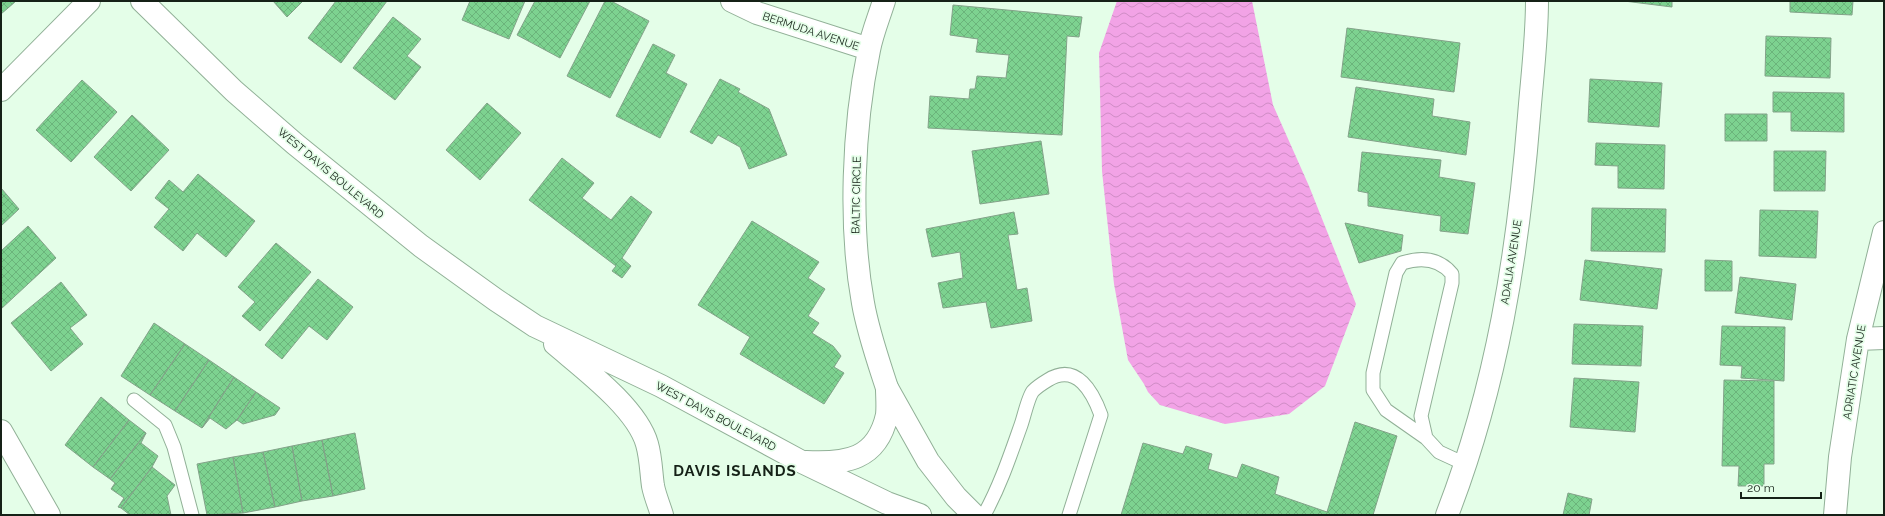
<svg xmlns="http://www.w3.org/2000/svg" width="1885" height="516" viewBox="0 0 1885 516" font-family="Raleway,sans-serif">
  <style>
    .water { fill: url(#water-waves) }
    .building { fill: url(#building-cross-hatch); stroke: #83a289 }
    .lines { fill: none; stroke-linecap: round; stroke-linejoin: round }
    .service-casing { stroke: #91b097; stroke-width: 15 }
    .minor-casing { stroke: #91b097; stroke-width: 24 }
    .tertiary-casing { stroke: #91b097; stroke-width: 24 }
    .service { stroke: #fff; stroke-width: 13 }
    .minor { stroke: #fff; stroke-width: 22 }
    .tertiary { stroke: #fff; stroke-width: 22 }
    .labels { text-anchor: middle; stroke-width: 3.5; stroke-linejoin: round; paint-order: stroke }
    .street-label { font-size: 11px; fill: #152117; stroke: #e4fee8 }
    .district-label { font-size: 15px; font-weight: bold; letter-spacing: 1px; fill: #152117; stroke: #e4fee8 }
  </style>
  <defs>
    <pattern id="water-waves" width="16" height="10" patternUnits="userSpaceOnUse"><rect width="16" height="10" fill="#f2a3e6"/><path d="M0 5q4-4 8 0t8 0" fill="none" stroke="#cf8cc5"/></pattern>
    <pattern id="building-cross-hatch" width="8" height="8" patternUnits="userSpaceOnUse"><rect width="8" height="8" fill="#7dd290"/><path d="M0 0l8 8M0 8l8-8" fill="none" stroke="#6bb47b"/></pattern>
  </defs>
  <rect width="100%" height="100%" fill="#e4fee8"/>
  <path class="water" d="M1117,1H1252L1273,105L1309,186L1356,304L1325,386L1289,414L1225,424L1160,405L1148,392L1144,384L1128,360L1114,284L1102,171L1099,53Z"/>
  <path class="building" d="M1,1H15V2L1,14Z
    M273,1H303L287,17Z
    M336,1H387L341,63L308,38Z
    M470,1H525L509,39L462,20Z
    M535,1H590L560,58L517,35Z
    M605,1H611L649,21L610,98L567,76Z
    M1624,1H1672V7Z
    M1790,1H1853L1852,15L1790,12Z
    M953,5L1082,17L1079,37L1067,36L1062,135L928,128L930,96L969,99L970,89H975L977,76L1006,78L1009,55L976,52L978,39L950,35Z
    M393,17L421,39L407,56L421,67L395,100L353,68Z
    M1347,28L1460,43L1454,92L1341,77Z
    M1766,36L1831,38L1830,78L1765,76Z
    M653,44L675,55L666,73L687,84L660,138L616,116Z
    M720,79L740,89L738,92L769,109L787,155L749,169L740,147L718,135L712,144L690,132Z
    M1590,79L1662,83L1659,127L1588,122Z
    M82,80L117,112L71,162L36,130Z
    M1356,87L1434,99L1432,116L1470,122L1466,155L1348,137Z
    M1773,92L1844,93V132L1791,131V112H1773Z
    M487,103L521,133L480,180L446,150Z
    M1725,114H1767V141H1725Z
    M132,115L169,150L131,191L94,157Z
    M1041,141L1049,194L980,204L972,151Z
    M1596,143L1665,145L1664,189L1618,188V166L1595,165Z
    M1774,151H1826L1825,191H1774Z
    M1362,152L1441,160L1439,177L1475,183L1468,234L1440,231L1441,216L1368,206V193L1358,191Z
    M562,158L594,183L582,198L611,220L631,196L652,212L622,258L631,266L622,278L612,271L616,266L529,200Z
    M198,174L255,221L226,257L197,233L183,251L154,227L169,209L155,198L169,180L183,192Z
    M1,188L19,209L1,226Z
    M1592,208L1666,209L1665,252L1591,251Z
    M1760,210L1818,211L1816,258L1759,256Z
    M1014,212L1018,234L1008,235L1017,290L1027,288L1032,321L991,328L986,302L943,308L938,283L963,278L960,252L932,257L926,229Z
    M752,221L819,262L808,278L825,289L808,316L819,323L812,333L833,346L841,356L834,367L844,373L824,404L740,354L750,337L698,305Z
    M1345,223L1403,235L1401,251L1359,263Z
    M28,226L56,258L1,309V251Z
    M276,243L311,272L260,331L242,316L255,302L238,287Z
    M1585,260L1662,269L1657,309L1580,300Z
    M1705,260L1732,261V291H1705Z
    M1740,277L1796,284L1792,320L1735,313Z
    M318,279L353,307L327,340L309,326L282,359L265,345Z
    M61,282L87,315L70,328L83,344L51,371L11,323Z
    M154,323L185,344L150,395L121,376Z
    M1574,324L1643,326L1641,366L1572,364Z
    M1722,326L1785,327L1784,381L1741,378L1742,366L1720,365Z
    M185,344L209,360L175,411L150,395Z
    M209,360L234,377L202,428L175,411Z
    M234,377L256,392L237,420L226,429L210,418L202,428Z
    M1574,378L1639,382L1635,432L1570,427Z
    M1724,380L1774,381V464H1764V486H1738L1739,466H1722Z
    M256,392L280,408L275,415L243,424L237,420Z
    M101,397L129,420L93,467L65,445Z
    M129,420L146,433L110,479L93,467Z
    M1355,422L1397,436L1373,515H1121L1143,443L1183,454L1186,446L1212,454L1208,469L1237,478L1242,464L1279,477L1275,494L1327,512Z
    M146,433L141,443L158,456L152,467L121,508L118,507L124,498L111,489L115,483L110,479Z
    M355,433L365,489L333,496L322,440Z
    M322,440L333,496L302,501L292,446Z
    M292,446L302,501L275,507L263,452Z
    M263,452L275,507L243,513L233,457Z
    M233,457L243,513L207,515L197,464Z
    M152,467L175,485L167,496L171,515H154V513L152,515H130L121,508Z
    M1568,493L1592,499L1589,515H1563Z"/>
  <g class="lines">
    <defs>
      <path id="service" d="M134,400L165,425L174,447L192,515
        M1426,438L1421,416L1452,283V274C1439,258 1421,257 1402,263L1396,273L1373,373V390L1386,410L1426,438L1439,452L1465,464
        M984,515C1000,486 1010,456 1021,425C1024,417 1028,397 1033,391C1037,387 1043,383 1048,380C1077,362 1093,393 1101,415L1069,515"/>
      <path id="minor" d="M732,1L757,13L869,49
        M884,1C879,17 872,34 869,50C853,127 849,226 863,303C868,332 878,360 887,388
        M1,90L89,1
        M1858,339L1884,338
        M1,431L49,515
        M1447,515C1497,386 1518,254 1529,116C1532,78 1537,39 1537,1
        M1835,515L1840,457L1858,339L1884,232"/>
      <path id="tertiary" d="M142,1L234,91L295,144L421,246L496,300L535,326L661,386L800,461L887,503L920,515
        M555,344C583,368 637,408 647,444C651,458 651,472 653,486C655,496 659,505 662,515
        M887,388L928,461L956,497L974,515
        M806,462C846,464 877,460 887,415C888,407 887,396 887,388"/>
    </defs>
    <use href="#service" class="service-casing"/>
    <use href="#minor" class="minor-casing"/>
    <use href="#tertiary" class="tertiary-casing"/>
    <use href="#service" class="service"/>
    <use href="#minor" class="minor"/>
    <use href="#tertiary" class="tertiary"/>
  </g>
  <g class="labels">
    <g class="street-label">
      <text transform="translate(811 31) rotate(18)" y="4">BERMUDA AVENUE</text>
      <text transform="translate(331 173) rotate(40)" y="4">WEST DAVIS BOULEVARD</text>
      <text transform="translate(856 195) rotate(-89)" y="4">BALTIC CIRCLE</text>
      <text transform="translate(1511 262) rotate(-81)" y="4">ADALIA AVENUE</text>
      <text transform="translate(1854 372) rotate(-81)" y="4">ADRIATIC AVENUE</text>
      <text transform="translate(716 416) rotate(28)" y="4">WEST DAVIS BOULEVARD</text>
    </g>
    <g class="district-label">
      <text x="735" y="476">DAVIS ISLANDS</text>
    </g>
  </g>
  <rect width="1885" height="516" fill="none" stroke="#152117" stroke-width="4"/>
  <path d="M1741 492v6h80v-6" fill="none" stroke="#152117" stroke-width="2"/>
  <text x="1747" y="492" font-size="12" fill="#152117" stroke="#e4fee8" stroke-width="3" paint-order="stroke">20 m</text>
</svg>
